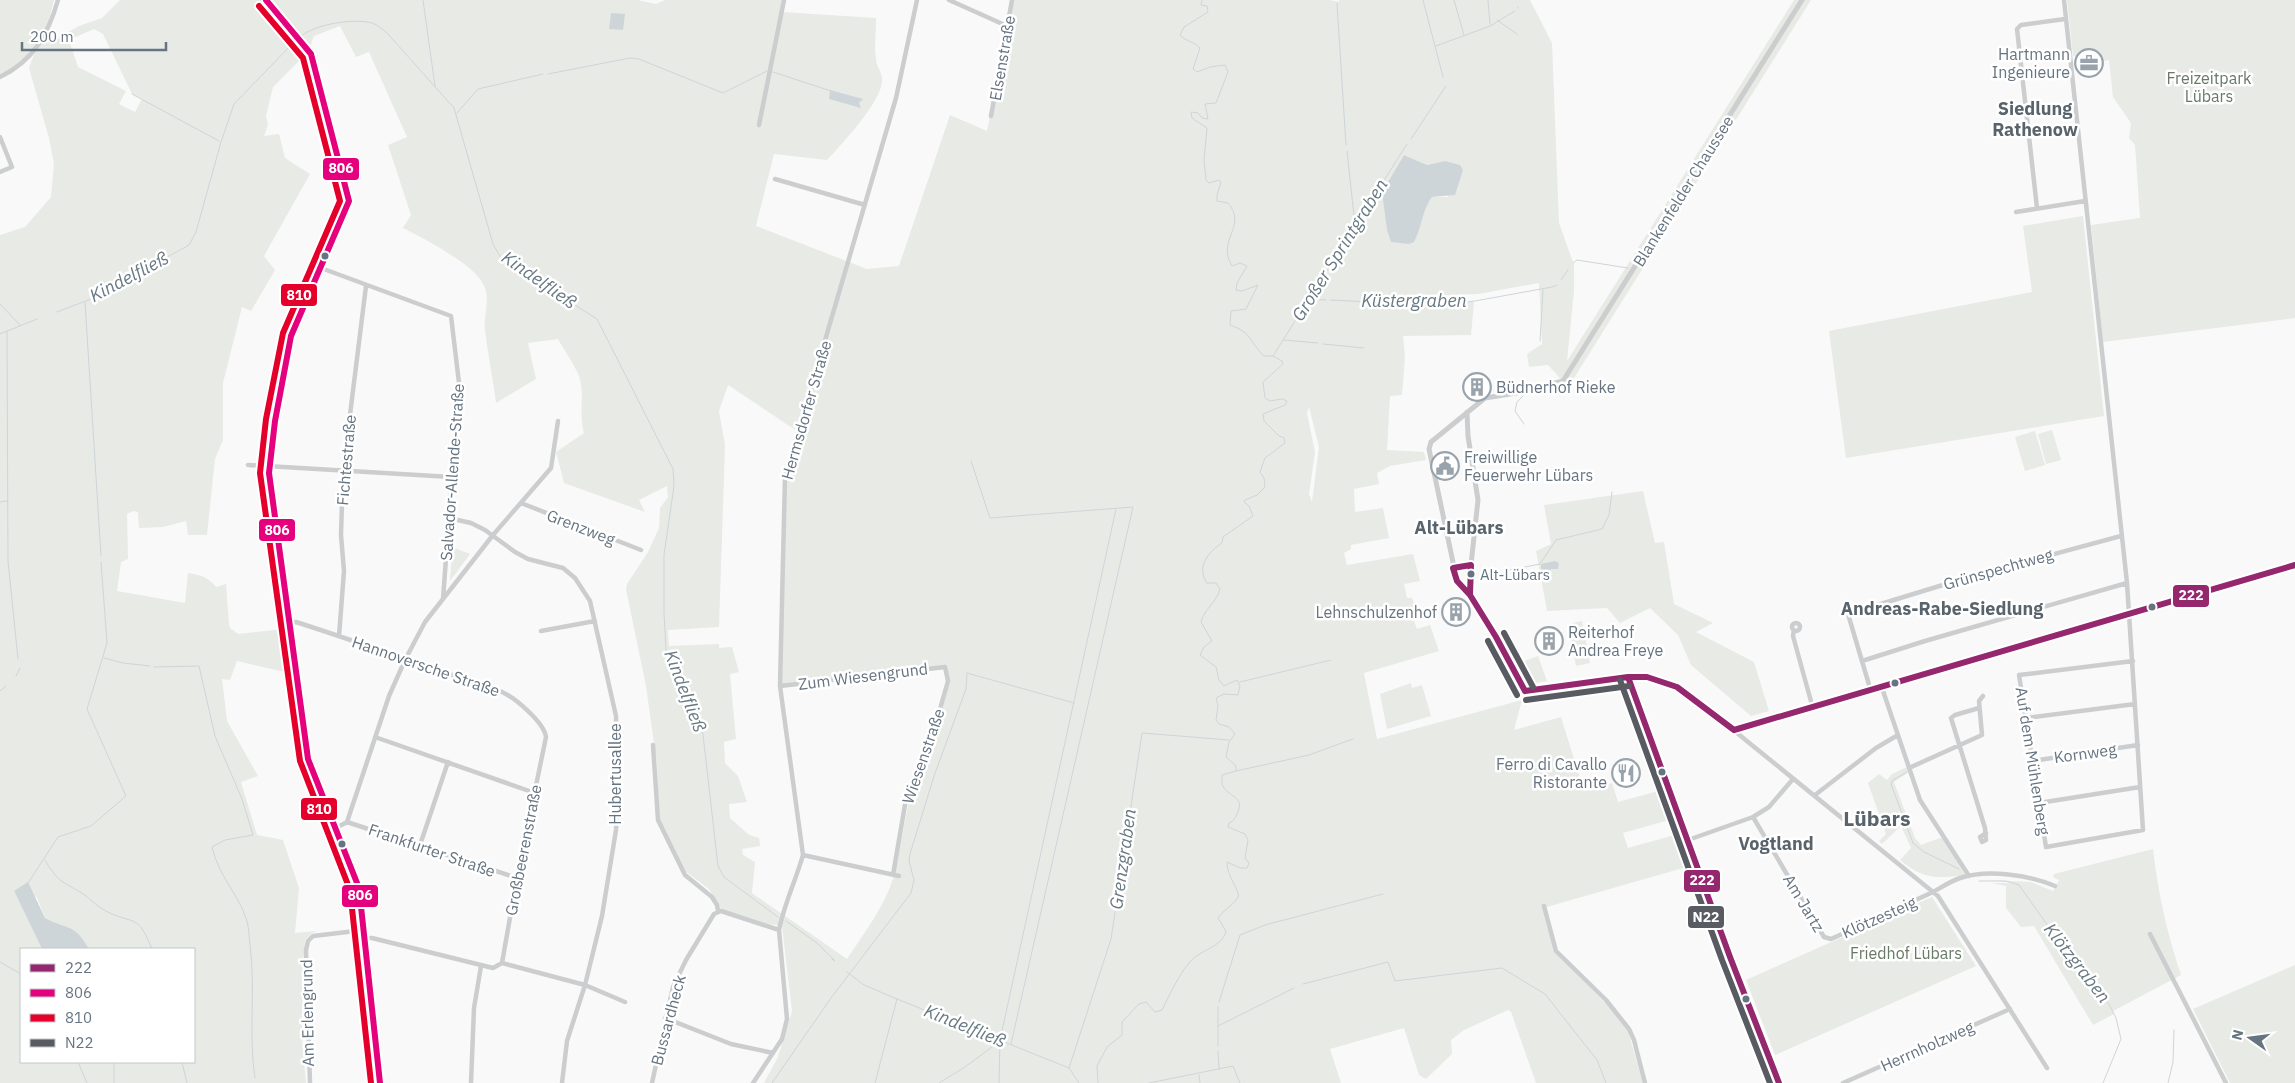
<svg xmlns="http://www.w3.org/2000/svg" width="2295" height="1083" viewBox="0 0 2295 1083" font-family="'IBM Plex Sans',sans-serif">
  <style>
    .green { fill: #e8eae6; fill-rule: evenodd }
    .water { fill: #ced5d8 }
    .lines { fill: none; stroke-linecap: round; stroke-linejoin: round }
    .stream { stroke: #ced5d8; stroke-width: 1 }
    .minor { stroke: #cccdce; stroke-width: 4.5 }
    .tertiary { stroke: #cccdce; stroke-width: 5 }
    .bus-1-casing { stroke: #fff; stroke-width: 10 }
    .bus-2-casing { stroke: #fff; stroke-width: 10 }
    .bus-3-casing { stroke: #fff; stroke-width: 10 }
    .bus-4-casing { stroke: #fff; stroke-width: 10 }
    .bus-1 { stroke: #95276e; stroke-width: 6 }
    .bus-2 { stroke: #e5007d; stroke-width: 6 }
    .bus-3 { stroke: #e4002b; stroke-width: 6 }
    .bus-4 { stroke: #595b62; stroke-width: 6 }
    .bus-dot { fill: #667481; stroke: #fff; stroke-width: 2 }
    .labels { text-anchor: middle; stroke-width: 5; stroke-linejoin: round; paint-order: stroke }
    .bus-label { font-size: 15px; fill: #667481; stroke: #fff; text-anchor: start }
    .poi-label { font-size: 16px; fill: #667481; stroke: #fff; text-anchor: end }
    .street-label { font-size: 16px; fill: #667481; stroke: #fff }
    .park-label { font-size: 16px; fill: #687965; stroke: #fff }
    .neighbourhood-label { font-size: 18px; font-weight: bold; fill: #58636c; stroke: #fff }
    .water-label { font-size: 18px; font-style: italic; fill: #677982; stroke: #fff }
    .district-label { font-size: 21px; font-weight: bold; fill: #58636c; stroke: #fff }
    .line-badge { stroke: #fff; stroke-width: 2 }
    .badge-label { font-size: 14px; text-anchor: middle; font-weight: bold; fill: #fff }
  </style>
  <rect width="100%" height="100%" fill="#f9f9f9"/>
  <path class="green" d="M0,0H54L46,31L55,40L79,26L102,18L120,0H638L656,4L665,0H784L782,12L876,18C876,31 874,46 876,60C877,68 883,73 882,82C880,103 842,144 827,160L774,154L756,226L867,269L899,266L950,115L987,131L1012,0H1330L1339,2V0H1530L1552,43L1559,223L1574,265V291L1567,361L1794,0H1811L1574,378L1567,386L1548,365L1529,367L1527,354L1542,344L1539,283L1478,294L1400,297V301L1474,302L1471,335L1403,336L1405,357L1402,395L1390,396L1387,450L1424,452L1426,460L1390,466L1377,473L1379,484L1354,489L1355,512L1383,508L1389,538L1351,545V549L1344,553L1347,565L1413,554L1420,581L1404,584L1407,598H1412L1416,608L1410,611L1417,629L1430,625L1439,651L1364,673L1377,739L1522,700L1514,730L1561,717L1584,791L1612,783L1618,802L1662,790L1673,819L1623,833L1628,848L1678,834L1690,866L1543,908L1556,953L1617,1015L1627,1028L1643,1083H1536L1511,1012L1508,1010L1464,1030L1451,1040L1452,1054L1426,1079L1419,1075L1404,1028L1330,1049L1341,1083H764L778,1057L792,1011L782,926L763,923L721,909L709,889L685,871L659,819L657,765L646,686L626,589L627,584L648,552L659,528L660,508L668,497L667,486L639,500L645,512L564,483L556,452L584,433C578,414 586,392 578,374C573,362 564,350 558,339L528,343L536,379L496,403C493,379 488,355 485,330C483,314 492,297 482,282C471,263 423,238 403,228L411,215L388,145L407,137L369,52L356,57L340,26L314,36L308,52L273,87L266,116L268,125L264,136L279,134L285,158L310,174L264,256L275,270L251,311L242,307L223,383V440L215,459L207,535H188L186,521L163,527L139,528L138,512L133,511L127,514L128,559L121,562L117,591L185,603L188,573C201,575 208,577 216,587L226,584L229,624L230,628L238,634L284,629L289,673L237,661L230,680L222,679L227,721L258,776L241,782L257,835L283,840L299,888L295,933L317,931L312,933L305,940L303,968L302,1040L306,1083H0V235L25,227L51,197L54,164L49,138L29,68L36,49L0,77ZM94,29L103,34L132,94L142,99L135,112L119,104L126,91L78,67L69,40ZM1404,155L1427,165L1445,161L1448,197H1432L1425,206L1414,242L1382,192ZM728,385L797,431L785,477L780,686L947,667L949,680L931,746C911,758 902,850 894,876C885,906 864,933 847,959L752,893L755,862L743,855L742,849L760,846L759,838L749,835L730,818L729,804L747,802L738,776L725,763L724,742L736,739L730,674L739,672L732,647L719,648V644L669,646L668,630L719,627L725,445L719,411ZM1309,407L1319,447L1312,502L1309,494L1315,452L1307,413ZM14,891L37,897L45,918C68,930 75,923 89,949H194V1062H21V949H42Z
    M2067,0H2295V318L2103,342L2091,225L2140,218L2135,145L2129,138L2131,123L2113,97L2109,60L2102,61L2101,54L2073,56Z
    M2083,216L2104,416L1846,458L1829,331L2032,292L2023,226Z
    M2052,430L2061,460L2046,464L2038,434Z
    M2035,431L2045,465L2025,471L2015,437Z
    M1643,491L1655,543L1664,542L1674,604L1713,623L1696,632L1754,662L1769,711L1751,716L1691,665L1678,635L1650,608L1620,623L1607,608L1547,611L1536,551L1551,544L1544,505Z
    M452,547L470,554L450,581L452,551Z
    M1582,621L1590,663L1576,666L1568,624Z
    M1538,656L1547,681L1529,684L1517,664Z
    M1411,683L1412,688L1422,685L1431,716L1387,729L1380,694Z
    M1907,767L1909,772L1894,782L1915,838L1921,845L1943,837L1965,875C1936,879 1923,879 1900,860L1911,848L1901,826L1882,844L1879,841L1886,834L1868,783L1879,774L1887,780L1892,774Z
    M2153,849C2158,893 2167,933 2181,975L2113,1011L2114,1014L2093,1025L2034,926L2021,927L2006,908V886L1991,883H2014L1987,880L2031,882L2053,891L2059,880L2053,877L2054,874Z
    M1932,897L1976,966L1775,1055L1746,980Z
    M2295,965V1083H2230L2193,1009Z"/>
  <path class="water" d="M611,13L625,14L623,30L609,29Z
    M830,90L863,99L859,103L861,108L829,99Z
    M1404,155L1427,165L1445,161L1460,165L1463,170L1455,195L1432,197C1422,210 1422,227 1414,242L1409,244L1391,242L1387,230L1382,192Z
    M1555,561L1559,563L1558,569H1551L1547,575L1541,573V564Z
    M28,882L45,918C68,930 75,923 89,949H42L14,891Z"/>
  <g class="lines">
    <path class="stream" d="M423,0L435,86
      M1423,0L1443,77
      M1454,0L1464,35
      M1488,0L1490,24
      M1337,3L1346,145
      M1518,8V7
      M1497,20L1517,34
      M300,37C314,24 354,18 372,23C378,25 382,29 388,34L454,108L493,244L501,258L597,319L673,469L674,486L664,555V613L666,650L702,726L718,866L724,877L778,917
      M1436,46L1490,26L1515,11
      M773,72L831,91
      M548,74L630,58L639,59L723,93L767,71
      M132,94L219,141
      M457,113L478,89L543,74
      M1411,139L1446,86
      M1347,151L1355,225
      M1573,263L1577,260L1628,268
      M1561,280L1568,270
      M1309,299L1326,300
      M1330,300L1433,305L1475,301L1552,287L1557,285
      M85,302L101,556
      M0,304L20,325
      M57,312L91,299L189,245L196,232L221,142L234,104L297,39
      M7,331L8,561L18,659
      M0,334L37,319
      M1284,340L1318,343
      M1540,341L1543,290
      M1323,344L1364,348
      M1273,356L1407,144
      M1524,424L1515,411L1517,402L1524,395
      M971,461L990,518L1133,507L1011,1044
      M0,502L7,501
      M1510,570L1540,564L1556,540L1602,529L1609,515L1612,492
      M104,658L123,663L150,666
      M154,667L199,666L215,736L242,799L253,835L225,840L212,847C219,877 237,892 246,918C249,926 249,937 250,945C256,989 248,1034 255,1078
      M16,676L20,668
      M1240,682L1331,660
      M0,691L6,686
      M1236,771L1309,755L1353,739
      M1907,772L1893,780L1891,784L1913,843L1924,852L1959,869
      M45,860C58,883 64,882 85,895C91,900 97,906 104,910C133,926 137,911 152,949
      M1979,881H2006L2019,885L2082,974L2109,1004L2116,1018L2121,1039L2103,1083
      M28,883L58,837L91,826L126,796L87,709L107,643L101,562
      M786,921L817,943L835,961L832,959
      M0,962L21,974
      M847,972L864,985L897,999L1069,1068L1079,1083
      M1303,984L1388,962L1395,981L1502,968L1545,994L1597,1060L1606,1083
      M1219,1002L1240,935L1265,925L1383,894
      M1218,1007V1046
      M1218,1026L1294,988
      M1218,1051L1219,1069
      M78,1062L87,1083
      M182,1062L187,1083
      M1069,1068L1111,939L1142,733L1229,740
      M1199,1075L1200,1083
      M114,1083V1062
      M772,1083L831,998L911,893L914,880L909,861L910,854L934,776L966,689L967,673L1074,703
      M875,1083L897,999
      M939,1083L965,1067L1000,1041
      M999,1083L1000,1040L1116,509
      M1098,1083L1097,1066L1107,1047L1122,1035V1022L1139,1004L1146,1002L1155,1012L1162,1010C1170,994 1178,976 1189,963C1200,949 1222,948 1226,931L1218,918C1223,910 1234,905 1238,897C1241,891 1226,876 1227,862L1240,868H1247L1249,863L1245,858L1248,840L1245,834L1228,827L1229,823C1234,821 1235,818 1237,814C1245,798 1232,798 1224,788C1221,784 1222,779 1222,775L1236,771V766L1226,757L1229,742L1235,734L1229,727L1219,724L1216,720L1218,706L1216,698L1224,694L1238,695L1240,686L1237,680L1224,686L1219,680L1216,667L1200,655L1204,647L1212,641L1201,622C1204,609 1217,602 1220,589L1216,583H1207C1196,567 1208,552 1222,543L1223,537L1253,516L1249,506L1244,502L1245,500L1257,495L1265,487L1264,478L1260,472L1265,458L1285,443L1284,438L1279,436L1264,421L1263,414L1285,405L1287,401L1282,399L1270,401L1265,398L1263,382L1283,364L1282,361L1273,356H1264C1249,342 1253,333 1230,325L1231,311L1246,309L1258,285L1242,291L1236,290L1237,283L1247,266L1240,263L1232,266C1216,240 1248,226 1228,203L1217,201V195L1221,182L1219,180L1209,183L1206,180L1204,160L1207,128L1192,118L1191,112L1198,113L1202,118L1208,119L1205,104L1216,103L1228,72L1225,65L1210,67L1197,72L1193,69L1200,48C1194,41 1186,42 1180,35L1184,27L1208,12L1207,6L1201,5L1202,0
      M1149,1083L1233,1066L1240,1083
      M2168,1083L2173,1062L2174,1030"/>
    <path class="minor" d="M949,0L1007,26
      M2064,0L2127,583L2143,830L2046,847L2019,675L2133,661
      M0,77C33,61 48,35 58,0
      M991,116L1012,0
      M759,125L784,0
      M0,137L12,167L0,172
      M775,179L865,205
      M2037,208L2017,29L2021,25L2065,19
      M2016,212L2085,201
      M321,268L451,316L459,383L443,599
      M248,465L451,477
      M521,503L641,550
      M449,518L471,523L485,530L515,552L528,559L563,568L575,578L590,601L616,716L618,798L616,830L602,916L585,985L567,1041L562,1083
      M1453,568L1471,565
      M1792 627a4 4 0 1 1 8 0a4 4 0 1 1-8 0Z
      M289,623L296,622C365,644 433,669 502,692C515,698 544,722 546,737L517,878L502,963
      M1794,630L1793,636L1812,705
      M541,631L595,621
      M339,636L344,571L341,535L343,471L366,286
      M1862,661L1925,641L2127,583
      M1628,677H1647L1677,687L1737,733L1933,892C1942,887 1951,881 1960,878C1988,869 2029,875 2055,886
      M1881,685L1920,800L1969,876
      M780,686L945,667L948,681L930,744L925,749L906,799L893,875
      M1870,688L1848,614L1969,577L2121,536
      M1979,708L1955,715L1951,718L1985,828L1986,840L1982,842L1980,837L1986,833
      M2026,718L2135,704
      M1734,730L1756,722L2295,565
      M375,737L535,793
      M653,745L658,820L685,875L712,897L717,905L718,911
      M2032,761L2138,745
      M1909,768L1982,735L1979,701L1983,696
      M1815,795L1876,748L1898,735
      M2039,803L2140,787
      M1753,817L1824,937L1831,939L1933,892L1938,896L2047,1068
      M347,822L517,878
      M336,828L347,822L389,696L405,660L425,622L493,535L551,468L558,421
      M1688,840L1753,817L1769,807L1793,779
      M420,845L448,762
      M803,855L899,876
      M1544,906L1556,951L1606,1000L1629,1029L1634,1040L1645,1083
      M2150,934L2226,1083
      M365,938H372L493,968L502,963L585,985L625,1002
      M665,1018L731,1044L773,1053
      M310,1083L306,950L308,941L313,936L364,930
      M471,1083L474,1008L481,966
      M652,1083L673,987L686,960L714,914L721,911L779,930
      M753,1083L782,1039L787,1019L779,930C784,904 796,880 803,855L780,686L785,477L896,98L917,0
      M1843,1083L2010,1009"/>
    <path class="tertiary" d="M266,0L311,54L349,201L346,212L291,336L275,421L269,473L308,759L359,888L380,1083
      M1467,412L1468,436L1478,500L1470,574V595
      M1779,1083L1730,957L1628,677L1525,691C1504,654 1486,613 1457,581L1429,449L1431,442L1485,398L1516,393L1563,381L1802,0"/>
    <defs>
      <path id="bus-1" d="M1471,565L1470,595L1457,581L1453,568Z
        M1470,595L1496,637
        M1470,595L1496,637
        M1496,637L1525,691
        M1628,677L1730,957L1779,1083
        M1525,691L1628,677H1647L1677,687L1734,730
        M1734,730L2295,565"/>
      <path id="bus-2" d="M266,0L311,54L349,201L291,336L275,421L269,473L308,759L359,888L380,1083"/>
      <path id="bus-3" d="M259,6L303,58L340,201L283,333L266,419L260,473L300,761L350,890L371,1083"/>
      <path id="bus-4" d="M1504,633L1533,687
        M1488,641L1517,695
        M1620,680L1722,960L1770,1083
        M1526,700L1629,686"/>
    </defs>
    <use href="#bus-1" class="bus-1-casing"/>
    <use href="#bus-2" class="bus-2-casing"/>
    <use href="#bus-3" class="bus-3-casing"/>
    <use href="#bus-4" class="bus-4-casing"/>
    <use href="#bus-1" class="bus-1"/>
    <use href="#bus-2" class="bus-2"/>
    <use href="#bus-3" class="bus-3"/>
    <use href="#bus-4" class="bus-4"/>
  </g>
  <defs>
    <symbol id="office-ring" viewBox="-11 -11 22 22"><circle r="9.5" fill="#fff" stroke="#99a3ab" stroke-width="1.5"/><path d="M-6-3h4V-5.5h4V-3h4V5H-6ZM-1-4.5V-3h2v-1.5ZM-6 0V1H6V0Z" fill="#99a3ab"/></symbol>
    <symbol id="building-ring" viewBox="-11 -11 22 22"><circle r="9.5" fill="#fff" stroke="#99a3ab" stroke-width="1.5"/><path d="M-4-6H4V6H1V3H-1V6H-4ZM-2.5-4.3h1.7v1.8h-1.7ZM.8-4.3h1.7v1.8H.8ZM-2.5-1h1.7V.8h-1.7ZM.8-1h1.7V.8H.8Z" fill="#99a3ab"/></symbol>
    <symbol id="civic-ring" viewBox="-11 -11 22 22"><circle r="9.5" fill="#fff" stroke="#99a3ab" stroke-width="1.5"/><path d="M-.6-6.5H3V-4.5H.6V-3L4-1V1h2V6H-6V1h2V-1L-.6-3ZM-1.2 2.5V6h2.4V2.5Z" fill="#99a3ab"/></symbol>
    <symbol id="restaurant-ring" viewBox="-11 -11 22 22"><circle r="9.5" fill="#fff" stroke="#99a3ab" stroke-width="1.5"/><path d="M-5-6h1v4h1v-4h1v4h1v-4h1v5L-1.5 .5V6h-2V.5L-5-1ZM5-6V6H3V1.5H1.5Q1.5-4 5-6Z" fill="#99a3ab"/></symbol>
  </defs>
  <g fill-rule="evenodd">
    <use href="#office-ring" x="2073" y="47" width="32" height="32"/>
    <use href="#building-ring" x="1461" y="371" width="32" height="32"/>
    <use href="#civic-ring" x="1429" y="450" width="32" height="32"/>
    <use href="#building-ring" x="1440" y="596" width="32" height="32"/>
    <use href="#building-ring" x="1533" y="625" width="32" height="32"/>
    <use href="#restaurant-ring" x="1610" y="757" width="32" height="32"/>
  </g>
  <g class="bus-dot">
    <circle cx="325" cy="256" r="4.5"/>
    <circle cx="1471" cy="574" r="4.5"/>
    <circle cx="2152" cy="607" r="4.5"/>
    <circle cx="1895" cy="683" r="4.5"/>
    <circle cx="1662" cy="772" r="4.5"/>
    <circle cx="342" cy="844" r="4.5"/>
    <circle cx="1746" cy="999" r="4.5"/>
  </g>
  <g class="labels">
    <g class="bus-label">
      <text x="1480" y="580">Alt-Lübars</text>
    </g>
    <g class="poi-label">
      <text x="2070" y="60">Hartmann<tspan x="2070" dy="18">Ingenieure</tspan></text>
      <text x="1496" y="393" text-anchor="start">Büdnerhof Rieke</text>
      <text x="1464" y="463" text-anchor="start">Freiwillige<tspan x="1464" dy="18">Feuerwehr Lübars</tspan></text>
      <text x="1437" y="618">Lehnschulzenhof</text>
      <text x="1568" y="638" text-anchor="start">Reiterhof<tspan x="1568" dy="18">Andrea Freye</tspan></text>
      <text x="1607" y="770">Ferro di Cavallo<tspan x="1607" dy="18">Ristorante</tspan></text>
    </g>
    <g class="street-label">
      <text transform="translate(1002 58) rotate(-80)" y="6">Elsenstraße</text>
      <text transform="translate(1683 191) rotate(-58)" y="6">Blankenfelder Chaussee</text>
      <text transform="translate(806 410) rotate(-74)" y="6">Hermsdorfer Straße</text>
      <text transform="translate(346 460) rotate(-85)" y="6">Fichtestraße</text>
      <text transform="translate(452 472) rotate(-86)" y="6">Salvador-Allende-Straße</text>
      <text transform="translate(581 527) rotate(21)" y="6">Grenzweg</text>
      <text transform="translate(1998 569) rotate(-16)" y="6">Grünspechtweg</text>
      <text transform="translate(426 666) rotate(19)" y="6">Hannoversche Straße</text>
      <text transform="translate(863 676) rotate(-7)" y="6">Zum Wiesengrund</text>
      <text transform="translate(2085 753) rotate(-8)" y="6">Kornweg</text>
      <text transform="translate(923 756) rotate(-71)" y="6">Wiesenstraße</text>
      <text transform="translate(2033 761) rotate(81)" y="6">Auf dem Mühlenberg</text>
      <text transform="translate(615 774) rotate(-90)" y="6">Hubertusallee</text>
      <text transform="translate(432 850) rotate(19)" y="6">Frankfurter Straße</text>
      <text transform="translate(523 850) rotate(-79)" y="6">Großbeerenstraße</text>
      <text transform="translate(1804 903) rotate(59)" y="6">Am Jartz</text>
      <text transform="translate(1879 917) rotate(-24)" y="6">Klötzesteig</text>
      <text transform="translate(307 1013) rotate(-91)" y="6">Am Erlengrund</text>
      <text transform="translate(668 1020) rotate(-75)" y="6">Bussardheck</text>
      <text transform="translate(1927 1046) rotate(-24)" y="6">Herrnholzweg</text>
    </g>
    <g class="park-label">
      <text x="2209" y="84">Freizeitpark<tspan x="2209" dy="18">Lübars</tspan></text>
      <text x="1906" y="959">Friedhof Lübars</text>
    </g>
    <g class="neighbourhood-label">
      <text x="2035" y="115">Siedlung<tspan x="2035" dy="21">Rathenow</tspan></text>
      <text x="1459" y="534">Alt-Lübars</text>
      <text x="1942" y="615">Andreas-Rabe-Siedlung</text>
      <text x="1776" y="850">Vogtland</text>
    </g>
    <g class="water-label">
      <text transform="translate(1340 250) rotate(-58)" y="6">Großer Sprintgraben</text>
      <text transform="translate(129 277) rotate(-28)" y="6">Kindelfließ</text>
      <text transform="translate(539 280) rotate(35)" y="6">Kindelfließ</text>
      <text x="1414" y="307">Küstergraben</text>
      <text transform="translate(685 691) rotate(69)" y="6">Kindelfließ</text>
      <text transform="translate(1123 859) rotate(-82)" y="6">Grenzgraben</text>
      <text transform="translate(2077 963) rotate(52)" y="6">Klötzgraben</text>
      <text transform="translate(965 1026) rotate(22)" y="6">Kindelfließ</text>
    </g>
    <g class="district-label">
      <text x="1877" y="826">Lübars</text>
    </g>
  </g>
  <g class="line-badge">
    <rect x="322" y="157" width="38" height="24" rx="5" fill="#e5007d"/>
    <rect x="280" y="283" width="38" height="24" rx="5" fill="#e4002b"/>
    <rect x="258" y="518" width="38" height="24" rx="5" fill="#e5007d"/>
    <rect x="2172" y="584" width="38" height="24" rx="5" fill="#95276e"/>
    <rect x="300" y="797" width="38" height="24" rx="5" fill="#e4002b"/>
    <rect x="1683" y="869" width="38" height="24" rx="5" fill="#95276e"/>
    <rect x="341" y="884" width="38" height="24" rx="5" fill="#e5007d"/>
    <rect x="1687" y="905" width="38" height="24" rx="5" fill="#595b62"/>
  </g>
  <g class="badge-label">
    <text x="341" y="173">806</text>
    <text x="299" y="300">810</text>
    <text x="277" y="535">806</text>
    <text x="2191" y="600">222</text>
    <text x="319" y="814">810</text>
    <text x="1702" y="885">222</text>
    <text x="360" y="900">806</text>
    <text x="1706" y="922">N22</text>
  </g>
  <rect x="20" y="948" width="175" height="115" fill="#ffffff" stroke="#c2c7cd"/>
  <rect x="30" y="964" width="25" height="8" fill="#95276e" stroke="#c2c7cd"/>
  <text x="65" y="973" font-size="15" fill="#667481">222</text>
  <rect x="30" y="989" width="25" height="8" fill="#e5007d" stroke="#c2c7cd"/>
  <text x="65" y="998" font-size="15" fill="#667481">806</text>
  <rect x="30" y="1014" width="25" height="8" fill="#e4002b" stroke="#c2c7cd"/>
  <text x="65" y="1023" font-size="15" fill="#667481">810</text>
  <rect x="30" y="1039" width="25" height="8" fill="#595b62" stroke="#c2c7cd"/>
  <text x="65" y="1048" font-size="15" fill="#667481">N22</text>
  <g transform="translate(2250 1038) rotate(284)" stroke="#ffffff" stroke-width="4" paint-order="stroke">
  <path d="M0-4L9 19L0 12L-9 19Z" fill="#667481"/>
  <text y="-8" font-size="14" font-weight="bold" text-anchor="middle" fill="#667481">N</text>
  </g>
  <path d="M22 42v8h144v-8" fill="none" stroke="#667481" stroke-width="2.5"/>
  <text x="30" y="42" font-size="15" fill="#667481" stroke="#ffffff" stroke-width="4" paint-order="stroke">200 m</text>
</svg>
